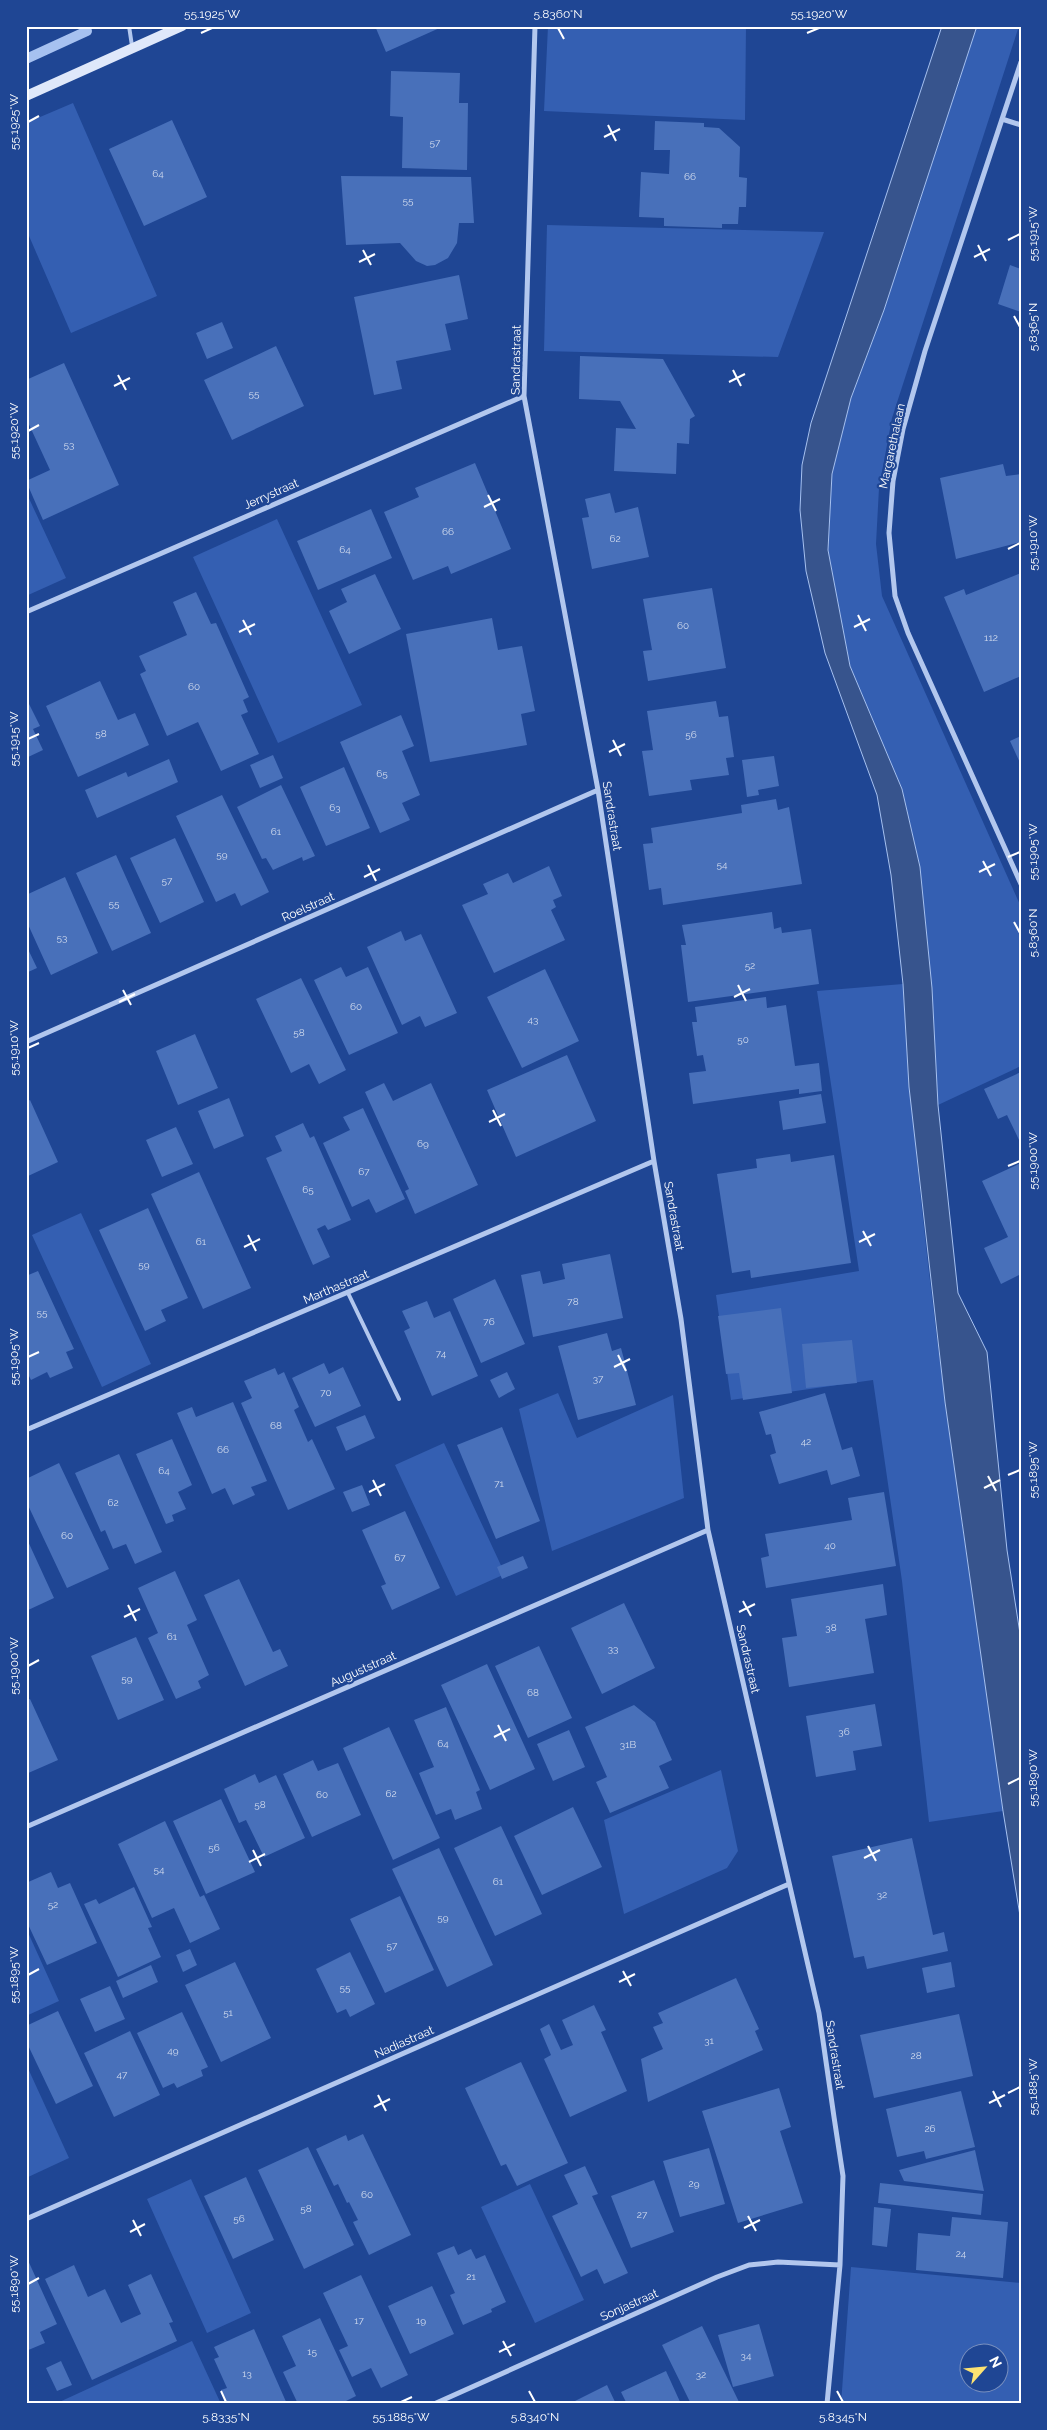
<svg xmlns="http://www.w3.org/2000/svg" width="1047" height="2430" viewBox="0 0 1047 2430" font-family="Raleway,sans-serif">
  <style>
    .green { fill: #345fb2; fill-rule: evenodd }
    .water { fill: #37548d; stroke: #a6c1f0 }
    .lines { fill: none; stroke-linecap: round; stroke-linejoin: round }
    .stream { stroke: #a6c1f0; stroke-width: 10 }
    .building { fill: #4870ba }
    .lane { stroke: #b2c7ee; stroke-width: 4 }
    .street { stroke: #b2c7ee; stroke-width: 5 }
    .secondary { stroke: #dfe8fa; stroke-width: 10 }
    .ticks { fill: none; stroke: #fff; stroke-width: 2 }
    .labels { text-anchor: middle; stroke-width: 4.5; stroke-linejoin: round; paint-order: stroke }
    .number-label { font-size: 10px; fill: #d1dbee }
    .street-label { font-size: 12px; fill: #fff; stroke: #1f4694 }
    .neatline { fill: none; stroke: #fff; stroke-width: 2 }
    .ticks-label { font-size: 12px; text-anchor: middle; fill: #fff }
  </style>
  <rect width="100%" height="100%" fill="#1f4694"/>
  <path class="green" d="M548,26H746L745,120L544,111Z
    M977,26H1019L892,418L879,488L876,544L882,596L1021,907V1066L938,1105L932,988L920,867L902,789L850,666L828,550L832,474L851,398L884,310Z
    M73,103L157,296L71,333L26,229V123Z
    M547,225L824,232L778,357L544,351Z
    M26,492L66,578L26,596Z
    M277,519L362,705L278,743L193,557Z
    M903,984C919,1261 965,1536 1003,1811L929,1822L902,1581L873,1380L731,1400L716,1295L859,1271L817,991Z
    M81,1213L151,1364L102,1387L32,1235Z
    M558,1393L577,1438L673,1395L684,1498L552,1551L519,1409Z
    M444,1443L505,1574L456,1596L395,1465Z
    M721,1770L738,1851L727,1868L624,1914L604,1820Z
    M26,1928L59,2001L26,2016Z
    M26,2064L69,2158L26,2178Z
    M191,2179L251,2313L207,2333L147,2199Z
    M530,2184L584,2300L535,2323L481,2207Z
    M851,2267L1021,2283L1020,2404H841ZM970,2352H1000V2382H970Z
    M192,2341L221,2404H55Z"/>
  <path class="water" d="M942,26H977L884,310L851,398L832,474L828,550L850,666L902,789L920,867L932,988L938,1105L958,1293L987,1352L1007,1550L1021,1640V1922L1003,1811L945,1402L909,1087L903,984L891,875L877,795L825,653L806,571L800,510L802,465L811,423Z"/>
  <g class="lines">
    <path class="stream" d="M26,59L87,31"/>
  </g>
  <path class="building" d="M375,26H444L386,52Z
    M391,71L460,73L459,103H468L467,170L402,168L403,117L390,116Z
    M172,120L207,197L144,226L109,149Z
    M655,121L704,123V127L719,128L740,147L739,177L747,178L746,207H739L738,224H722V228L664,226V218L639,217L641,172L669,174L670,150H654Z
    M341,176L471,177L474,223H459L457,243L448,258L435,265L427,266L416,261L400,243L346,245Z
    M1010,265L1021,269V312L998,304Z
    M459,275L468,319L445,324L451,350L396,361L402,389L374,395L354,297Z
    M222,322L233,348L207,359L196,333Z
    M276,346L304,406L232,440L204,380Z
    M580,356L663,359L695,416L690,419L689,444L677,443L676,474L614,471L616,428L636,429L620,401L579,399Z
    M64,363L119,485L43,520L26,481L50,470L26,418V380Z
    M475,463L511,549L451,574L448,566L413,580L384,512L419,497L415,488Z
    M1003,464L1006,476L1021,474V542L956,559L940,478Z
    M610,493L615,513L638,507L649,557L592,569L582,518L589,517L585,499Z
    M371,509L392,558L318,590L297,541Z
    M1021,573V676L984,692L944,597L964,589L966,595Z
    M375,574L401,629L349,654L329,611L347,602L341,589Z
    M712,588L726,668L648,681L643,651L652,650L643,599Z
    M196,592L211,624L216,623L249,697L243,700L248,712L241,715L259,754L221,771L198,722L167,736L140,674L146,671L139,656L187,635L173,602Z
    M492,618L498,650L522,646L535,711L521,714L527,745L430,762L406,634Z
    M100,681L118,720L135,713L149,745L78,777L46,706Z
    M26,698L40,726L33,729L43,750L26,758Z
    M716,701L719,717L728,716L734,757L726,758L729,775L690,780L692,790L649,796L642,751L653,750L647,711Z
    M401,715L414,746L402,751L420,795L402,803L410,820L380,833L340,742Z
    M1021,736V765L1010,741Z
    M273,755L283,778L260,788L250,765Z
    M774,756L779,786L758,790L759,795L747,797L742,760Z
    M169,759L178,782L97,818L85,790L126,772L128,777Z
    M344,767L370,828L326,846L300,787Z
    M281,785L315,856L303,861L302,857L273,870L266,858L262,859L237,807Z
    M222,795L269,892L241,906L235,893L216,902L176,816Z
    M776,799L778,810L789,807L802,884L663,905L661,888L649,890L643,844L653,843L651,828L742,813L741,805Z
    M175,838L204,902L160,923L130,858Z
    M116,855L151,933L112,951L76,873Z
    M549,866L562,896L553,900L556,907L551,910L565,940L494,973L462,905L488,894L483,884L508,873L513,883Z
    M65,877L98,953L51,975L26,920V895Z
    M772,912L774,929L781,927L782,933L811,929L819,984L688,1002L681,945H686L682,925Z
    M401,931L405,941L421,934L457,1013L425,1027L420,1016L402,1025L367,947Z
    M26,945L37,968L26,973Z
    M341,967L346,977L368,967L398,1033L349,1055L314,980Z
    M545,969L579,1041L522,1068L487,997Z
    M301,978L346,1070L319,1084L309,1064L291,1073L256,999Z
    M766,997L767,1008L786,1005L795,1066L819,1063L822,1091L799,1094V1089L693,1104L689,1073L706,1071L703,1055L697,1056L692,1022H697L695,1007Z
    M195,1034L218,1088L178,1105L156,1051Z
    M567,1055L596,1121L516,1157L487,1090Z
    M1021,1072V1144L1007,1115L998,1119L984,1089Z
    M384,1083L393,1101L431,1083L478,1185L415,1214L405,1191L409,1189L365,1092Z
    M821,1094L826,1123L783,1130L779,1101Z
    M229,1098L244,1136L214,1149L198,1111Z
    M30,1100L58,1162L26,1177V1102Z
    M363,1108L405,1199L376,1213L369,1199L352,1207L323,1143L350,1130L343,1117Z
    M303,1123L310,1138L314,1136L351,1220L328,1230L325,1225L317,1229L330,1257L313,1265L266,1158L282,1151L275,1136Z
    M176,1127L193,1164L162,1177L146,1140Z
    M790,1154L791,1162L834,1155L851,1263L751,1278L750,1270L732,1273L717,1174L757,1168L756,1159Z
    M1021,1163V1274L1001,1284L984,1248L1008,1237L982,1181Z
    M199,1172L251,1288L203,1309L151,1194Z
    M148,1208L188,1298L161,1310L166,1321L145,1331L99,1230Z
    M610,1254L623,1318L533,1337L521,1275L540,1271L543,1284L565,1279L562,1264Z
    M38,1271L74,1349L66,1352L73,1368L50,1378L47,1372L31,1380L26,1370V1276Z
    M495,1279L525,1344L481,1363L453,1299Z
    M427,1301L434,1318L450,1311L478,1376L432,1396L404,1331L410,1328L402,1311Z
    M781,1308L792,1393L743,1400L739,1373L726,1374L718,1316Z
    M607,1333L612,1351L621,1348L636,1405L578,1420L558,1346Z
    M852,1340L857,1383L806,1388L802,1344Z
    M324,1363L329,1374L343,1367L361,1406L315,1427L292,1378Z
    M275,1368L278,1375L284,1372L299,1407L294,1410L308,1442L312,1439L335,1489L288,1510L241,1403L252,1398L244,1381Z
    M507,1372L515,1389L499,1398L490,1380Z
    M825,1393L842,1450L852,1447L860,1476L831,1485L827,1470L779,1484L770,1455L776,1453L771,1434L766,1435L759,1412Z
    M233,1402L267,1481L251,1487L255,1495L233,1505L225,1488L212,1494L177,1413L192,1407L196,1417Z
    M365,1415L375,1438L346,1451L336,1427Z
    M502,1427L540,1521L496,1539L457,1445Z
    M172,1439L192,1485L178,1492L186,1509L172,1515L174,1521L166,1524L136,1454Z
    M119,1454L162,1552L135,1564L126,1544L113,1549L105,1530L101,1532L75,1473Z
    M59,1463L109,1569L67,1588L26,1501V1479Z
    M362,1485L370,1505L352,1512L343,1492Z
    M884,1492L896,1566L766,1588L761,1558L769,1556L765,1534L852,1520L848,1498Z
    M405,1511L440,1588L392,1610L381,1586L386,1584L362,1530Z
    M26,1537L54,1598L26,1611Z
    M523,1556L528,1568L502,1579L497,1567Z
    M175,1571L197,1620L187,1625L209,1675L198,1681L201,1688L176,1699L148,1638L158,1633L138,1588Z
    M239,1579L273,1652L280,1649L288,1666L245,1686L204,1595Z
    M883,1584L887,1615L865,1619L874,1673L789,1687L782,1638L797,1636L791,1599Z
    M624,1603L655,1668L602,1694L571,1628Z
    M136,1637L164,1700L118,1720L91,1656Z
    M539,1646L572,1718L528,1738L495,1666Z
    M487,1664L535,1769L490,1790L441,1685Z
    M30,1699L58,1760L26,1774V1700Z
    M875,1704L882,1746L853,1751L856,1770L816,1777L806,1716Z
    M634,1705L655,1722L672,1760L659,1766L669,1788L610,1813L596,1782L607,1777L585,1727Z
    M446,1707L480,1790L476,1792L482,1809L455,1820L451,1809L436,1815L419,1773L434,1767L414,1720Z
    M389,1727L440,1838L393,1860L343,1748Z
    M569,1730L585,1767L553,1781L537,1744Z
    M313,1760L318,1771L338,1763L361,1815L312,1837L283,1774Z
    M255,1774L259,1783L276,1775L305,1838L264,1857L246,1820L239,1823L224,1789Z
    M221,1799L255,1872L206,1894L173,1821Z
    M573,1807L602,1867L542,1895L514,1836Z
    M165,1821L200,1897L204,1895L220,1929L190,1943L174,1908L152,1918L118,1844Z
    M501,1826L542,1914L495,1936L454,1848Z
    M912,1838L933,1935L944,1932L948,1951L867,1969L864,1956L854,1958L832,1856Z
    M439,1848L493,1965L447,1987L392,1869Z
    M51,1872L58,1888L70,1883L97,1943L47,1965L26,1920V1883Z
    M134,1887L152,1927L148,1928L161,1957L118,1977L84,1904L96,1899L99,1904Z
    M400,1896L434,1970L385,1993L350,1919Z
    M190,1949L197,1965L183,1972L176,1955Z
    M350,1952L375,2004L350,2017L346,2009L337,2013L316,1969Z
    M235,1962L271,2038L221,2062L185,1985Z
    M951,1962L955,1987L927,1993L922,1968Z
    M151,1965L158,1982L123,1998L116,1981Z
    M736,1978L759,2029L755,2031L763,2050L648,2102L641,2059L663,2049L653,2027L663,2023L658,2013Z
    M110,1986L125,2019L95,2032L80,1999Z
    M594,2005L606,2030L601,2032L627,2091L570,2117L544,2059L551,2055L540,2029L549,2024L561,2050L573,2045L562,2020Z
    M58,2011L93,2086L56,2104L26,2041V2026Z
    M182,2012L208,2067L201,2070L203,2076L177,2088L174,2083L163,2088L137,2033Z
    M959,2014L973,2076L874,2098L860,2035Z
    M130,2031L160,2095L114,2117L84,2053Z
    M521,2062L568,2163L517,2186L506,2164L501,2166L465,2088Z
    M779,2088L791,2127L780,2131L803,2203L738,2223L702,2111Z
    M961,2091L975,2147L926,2159L924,2151L897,2157L886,2109Z
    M363,2134L411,2235L369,2255L353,2222L358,2220L349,2202L347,2203L338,2184L334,2186L316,2149L346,2135L348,2141Z
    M308,2147L354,2245L304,2269L258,2170Z
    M709,2148L725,2204L680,2217L663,2161Z
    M975,2150L984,2191L904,2181L899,2170Z
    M585,2166L598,2194L592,2196L628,2273L604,2284L597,2269L581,2277L552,2216L578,2204L564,2175Z
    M246,2177L274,2240L233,2259L204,2196Z
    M654,2180L674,2232L631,2248L611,2196Z
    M880,2183L983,2194L981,2215L878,2203Z
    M874,2207L891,2209L887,2247L872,2245Z
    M952,2217L1008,2222L1003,2278L916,2270L918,2233L950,2236Z
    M454,2246L458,2255L471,2249L476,2259L485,2255L506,2302L491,2309L492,2312L463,2325L450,2295L455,2293L437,2253Z
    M26,2256L57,2324L40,2332L45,2343L26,2351Z
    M74,2265L88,2297L105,2289L121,2323L141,2314L128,2285L151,2274L173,2322L169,2323L177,2341L92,2380L45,2279Z
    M361,2275L408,2375L381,2388L371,2368L352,2377L339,2350L348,2346L323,2293Z
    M432,2286L454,2334L410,2354L388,2306Z
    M320,2318L356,2396L340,2404H298L283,2372L296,2366L282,2336Z
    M759,2324L774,2376L733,2387L718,2335Z
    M702,2326L740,2404H691L662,2345Z
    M254,2329L287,2404H227L221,2390L227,2388L214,2359L219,2357L214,2347Z
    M61,2361L72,2385L57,2391L46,2368Z
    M666,2371L681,2404H627L621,2392Z
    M607,2385L616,2404H569Z"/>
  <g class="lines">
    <path class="lane" d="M129,26L132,46
      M348,1293L399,1399"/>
    <path class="street" d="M535,26L524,396L598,790L654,1161L681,1319L708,1530L819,2013L834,2117L843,2176L840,2265L827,2404
      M1021,62L925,351L903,429L893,481L889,533L895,596L908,633L1021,884
      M1002,119L1021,125
      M26,612L524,396
      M26,1042L598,790
      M26,1430L654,1161
      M26,1827L708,1530
      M26,2219L789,1884
      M434,2404L717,2277L749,2265L778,2262L840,2265"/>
    <path class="secondary" d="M26,96L182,26"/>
  </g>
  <path class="ticks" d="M558,28L564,39M201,33L212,28M807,33L819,28M28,122L39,116M608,125L616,141M604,137L620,129M1008,240L1020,234M978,245L986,261M363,250L371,265M974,257L990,249M359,262L375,254M1014,316L1020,327M733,370L741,386M118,375L126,390M729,382L745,374M114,386L130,378M28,431L39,425M488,495L496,511M484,507L500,499M1008,549L1020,543M858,615L866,631M243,620L251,635M854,627L870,619M239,632L255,624M28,739L39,734M613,740L621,756M609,752L625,744M1008,857L1020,852M983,861L991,876M368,865L376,881M979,872L995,864M364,877L380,869M1014,922L1020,933M738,985L746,1001M123,990L131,1005M734,997L750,989M119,1002L135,994M28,1048L39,1043M493,1110L501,1126M489,1122L505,1114M1008,1166L1020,1161M863,1231L871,1246M248,1235L256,1251M859,1242L875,1234M244,1247L260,1239M618,1355L626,1371M28,1357L39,1352M614,1367L630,1359M1008,1475L1020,1470M988,1476L996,1491M373,1480L381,1496M984,1488L1000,1480M369,1492L385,1484M743,1601L751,1616M128,1605L136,1621M739,1612L755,1604M124,1617L140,1609M28,1666L39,1660M498,1725L506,1741M494,1737L510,1729M1008,1784L1020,1778M868,1846L876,1861M253,1850L261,1866M864,1858L880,1850M249,1862L265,1854M623,1971L631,1986M28,1975L39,1969M619,1982L635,1974M993,2091L1001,2107M1008,2093L1020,2087M378,2095L386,2111M989,2103L1005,2095M374,2107L390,2099M748,2216L756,2231M133,2220L141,2236M744,2228L760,2220M130,2232L145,2224M28,2284L39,2278M503,2341L511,2356M499,2352L515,2344M221,2391L226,2402M529,2391L535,2402M837,2391L843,2402M401,2402L412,2397"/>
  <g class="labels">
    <g class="number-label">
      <text x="435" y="146">57</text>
      <text x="158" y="177">64</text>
      <text x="690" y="180">66</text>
      <text x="408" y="204">55</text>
      <text x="254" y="397">55</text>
      <text x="69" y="448">53</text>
      <text x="448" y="535">66</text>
      <text x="615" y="542">62</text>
      <text x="345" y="553">64</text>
      <text x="683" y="629">60</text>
      <text x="991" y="641">112</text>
      <text x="194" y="690">60</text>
      <text x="101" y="737">58</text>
      <text x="691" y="738">56</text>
      <text x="382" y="777">65</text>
      <text x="335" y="811">63</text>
      <text x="276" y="835">61</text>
      <text x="222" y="858">59</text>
      <text x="722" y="868">54</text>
      <text x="167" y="884">57</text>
      <text x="114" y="907">55</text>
      <text x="62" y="941">53</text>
      <text x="750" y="969">52</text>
      <text x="356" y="1010">60</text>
      <text x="533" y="1023">43</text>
      <text x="299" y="1036">58</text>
      <text x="743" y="1043">50</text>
      <text x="423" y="1147">69</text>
      <text x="364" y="1175">67</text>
      <text x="308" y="1193">65</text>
      <text x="201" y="1245">61</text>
      <text x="144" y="1268">59</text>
      <text x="573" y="1305">78</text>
      <text x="42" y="1316">55</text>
      <text x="489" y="1325">76</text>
      <text x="441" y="1357">74</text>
      <text x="598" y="1382">37</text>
      <text x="326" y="1396">70</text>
      <text x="276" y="1429">68</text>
      <text x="806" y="1445">42</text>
      <text x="223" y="1453">66</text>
      <text x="164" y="1474">64</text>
      <text x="499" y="1487">71</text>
      <text x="113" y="1506">62</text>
      <text x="67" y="1539">60</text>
      <text x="830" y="1549">40</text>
      <text x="400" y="1561">67</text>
      <text x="831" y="1631">38</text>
      <text x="172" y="1640">61</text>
      <text x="613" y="1652">33</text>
      <text x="127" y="1682">59</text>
      <text x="533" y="1696">68</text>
      <text x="844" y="1735">36</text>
      <text x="443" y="1747">64</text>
      <text x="628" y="1748">31B</text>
      <text x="391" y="1797">62</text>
      <text x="322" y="1798">60</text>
      <text x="260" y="1808">58</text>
      <text x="214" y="1851">56</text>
      <text x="159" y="1873">54</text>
      <text x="498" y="1885">61</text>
      <text x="882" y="1898">32</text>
      <text x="53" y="1908">52</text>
      <text x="443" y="1921">59</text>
      <text x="392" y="1949">57</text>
      <text x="345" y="1991">55</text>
      <text x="228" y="2016">51</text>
      <text x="709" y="2044">31</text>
      <text x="173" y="2054">49</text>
      <text x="916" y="2059">28</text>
      <text x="122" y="2078">47</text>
      <text x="930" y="2132">26</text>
      <text x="694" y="2187">29</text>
      <text x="367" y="2198">60</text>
      <text x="306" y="2212">58</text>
      <text x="642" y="2218">27</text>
      <text x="239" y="2222">56</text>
      <text x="961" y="2257">24</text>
      <text x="471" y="2280">21</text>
      <text x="359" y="2324">17</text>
      <text x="421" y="2324">19</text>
      <text x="312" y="2355">15</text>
      <text x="746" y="2359">34</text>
      <text x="247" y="2377">13</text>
      <text x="701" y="2378">32</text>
    </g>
    <g class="street-label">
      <text transform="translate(516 360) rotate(-89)" y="4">Sandrastraat</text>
      <text transform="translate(892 446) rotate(-78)" y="4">Margarethalaan</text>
      <text transform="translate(271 494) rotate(-24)" y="4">Jerrystraat</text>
      <text transform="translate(612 816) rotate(81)" y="4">Sandrastraat</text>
      <text transform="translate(308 907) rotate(-24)" y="4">Roelstraat</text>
      <text transform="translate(674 1216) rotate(80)" y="4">Sandrastraat</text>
      <text transform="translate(336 1287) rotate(-23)" y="4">Marthastraat</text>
      <text transform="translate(748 1659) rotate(77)" y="4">Sandrastraat</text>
      <text transform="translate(363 1669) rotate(-24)" y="4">Auguststraat</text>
      <text transform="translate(404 2042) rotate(-24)" y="4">Nadiastraat</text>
      <text transform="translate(835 2055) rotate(81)" y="4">Sandrastraat</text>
      <text transform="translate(629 2305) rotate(-24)" y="4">Sonjastraat</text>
    </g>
  </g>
  <rect width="1047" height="2430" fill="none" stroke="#1f4694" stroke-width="55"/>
  <g transform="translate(984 2368) rotate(63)"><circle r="24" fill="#1f4694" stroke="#7990bf"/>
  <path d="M0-4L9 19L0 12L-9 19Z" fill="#fce272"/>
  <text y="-8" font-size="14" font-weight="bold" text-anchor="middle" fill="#ffffff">N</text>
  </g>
  <rect x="28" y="28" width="992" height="2374" class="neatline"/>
  <g class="ticks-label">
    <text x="212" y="18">55.1925°W</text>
    <text x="558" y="18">5.8360°N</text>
    <text x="819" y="18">55.1920°W</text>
    <text transform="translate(14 122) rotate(-90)" y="4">55.1925°W</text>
    <text transform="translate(1033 234) rotate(-90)" y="4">55.1915°W</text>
    <text transform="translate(1033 327) rotate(-90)" y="4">5.8365°N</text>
    <text transform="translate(14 431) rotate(-90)" y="4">55.1920°W</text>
    <text transform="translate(1033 543) rotate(-90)" y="4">55.1910°W</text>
    <text transform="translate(14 739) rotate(-90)" y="4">55.1915°W</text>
    <text transform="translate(1033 852) rotate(-90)" y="4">55.1905°W</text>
    <text transform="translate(1033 933) rotate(-90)" y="4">5.8360°N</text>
    <text transform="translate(14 1048) rotate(-90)" y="4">55.1910°W</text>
    <text transform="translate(1033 1161) rotate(-90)" y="4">55.1900°W</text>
    <text transform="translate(14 1357) rotate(-90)" y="4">55.1905°W</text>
    <text transform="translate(1033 1470) rotate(-90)" y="4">55.1895°W</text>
    <text transform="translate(14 1666) rotate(-90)" y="4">55.1900°W</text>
    <text transform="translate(1033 1778) rotate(-90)" y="4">55.1890°W</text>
    <text transform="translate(14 1975) rotate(-90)" y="4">55.1895°W</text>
    <text transform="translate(1033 2087) rotate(-90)" y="4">55.1885°W</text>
    <text transform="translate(14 2284) rotate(-90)" y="4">55.1890°W</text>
    <text x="226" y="2421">5.8335°N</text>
    <text x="401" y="2421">55.1885°W</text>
    <text x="535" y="2421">5.8340°N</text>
    <text x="843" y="2421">5.8345°N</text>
  </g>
</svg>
